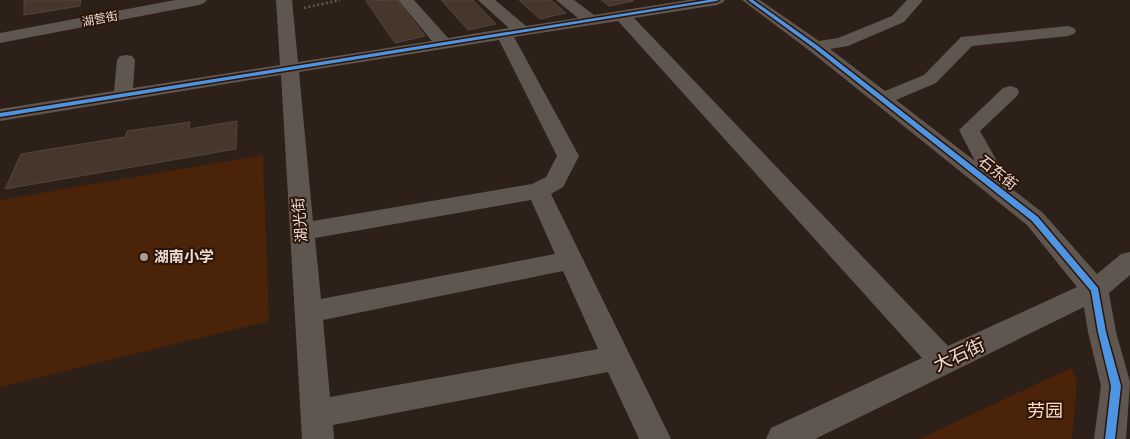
<svg xmlns="http://www.w3.org/2000/svg" width="1130" height="439" viewBox="0 0 1130 439" font-family="'DM Sans','Noto Sans SC',sans-serif">
  <style>
    .green { fill: #4a2308 }
    .building { fill: #47362b; stroke: #51463f }
    .lines { fill: none; stroke-linecap: round; stroke-linejoin: round }
    .path { stroke: #615853; stroke-width: 2.5; stroke-dasharray: 2 2.5; stroke-linecap: butt }
    .minor { fill: #605650; fill-rule: evenodd }
    .cycleway-casing { stroke: #2b1407; stroke-width: 3 }
    .cycleway { fill: #4d94e3; fill-rule: evenodd }
    .poi-dot { fill: #aa9b92; stroke: #2b1407; stroke-width: 2 }
    .labels { text-anchor: middle; stroke-width: 4; stroke-linejoin: round; paint-order: stroke }
    .far-street-label { font-size: 12px; fill: #edddd4; stroke: #2b1407 }
    .street-label { font-size: 15px; fill: #edddd4; stroke: #2b1407 }
    .poi-label { font-size: 15px; font-weight: bold; fill: #edddd4; stroke: #2b1407; text-anchor: start }
    .near-street-label { font-size: 18px; fill: #edddd4; stroke: #2b1407 }
    .near-park-label { font-size: 18px; fill: #fedac5; stroke: #2b1407 }
  </style>
  <rect width="100%" height="100%" fill="#2d2018"/>
  <path class="green" d="M263,155L269,321L0,387V200Z
    M1071,368L1077,382L1072,439H919Z"/>
  <path class="building" d="M24,0H81L80,6L24,15Z
    M397,0L425,36L395,43L366,1Z
    M441,0H473L496,24L468,30Z
    M519,0H551L566,13L540,19Z
    M601,0H633V1L609,6Z
    M237,121L236,149L5,189L21,154L125,137L127,131L190,122L189,129Z"/>
  <g class="lines">
    <path class="path" d="M304,8L340,0"/>
    <path class="minor" d="M175,0H207L204,3L199,5L0,43V33Z
      M276,0H292L298,62L432,41L398,0H414L448,38L509,28L478,0H495L526,26L578,18L556,0H574L594,15L688,0H725L722,3L717,5L634,18L948,346L1077,287L1027,225L810,51L742,0H760L819,41L838,38L892,16L907,0H923L904,22L848,46L830,49L885,91L924,75L961,37L1068,26L1074,28L1076,31L1074,34L1068,36L972,46L936,83L896,100L975,161L959,130L1003,88L1010,86L1017,88L1019,92L1017,96L980,131L998,163L990,172L1043,213L1097,274L1121,254L1130,252V275L1109,293L1116,332L1130,382L1126,439H1094L1101,386L1088,332L1084,307L815,439H766L771,428L922,358L618,21L514,37L579,156L563,187L551,194L671,439H639L608,372L333,425L334,439H302L281,75L0,121V109L114,91L117,60L120,56L126,55L132,56L135,60L133,88L280,65ZM499,40L557,156L546,177L532,184L313,221L299,72ZM531,200L555,254L321,299L315,238ZM563,271L598,349L330,397L323,320Z"/>
    <defs>
      <path id="cycleway" d="M708,0H719L717,1L0,117V113Z
        M748,0H753L818,46L1038,217L1098,288L1106,332L1121,386L1115,439H1105L1111,386L1098,332L1091,291L1032,221L814,48Z"/>
    </defs>
    <use href="#cycleway" class="cycleway-casing"/>
    <use href="#cycleway" class="cycleway"/>
  </g>
  <circle class="poi-dot" cx="144" cy="257" r="5"/>
  <g class="labels">
    <g class="far-street-label">
      <text transform="translate(100 19) rotate(-11)" y="4">湖营街</text>
    </g>
    <g class="street-label">
      <text transform="translate(998 173) rotate(38)" y="5">石东街</text>
      <text transform="translate(300 220) rotate(-95)" y="5">湖光街</text>
    </g>
    <g class="poi-label">
      <text x="154" y="262">湖南小学</text>
    </g>
    <g class="near-street-label">
      <text transform="translate(959 355) rotate(-25)" y="6">大石街</text>
    </g>
    <g class="near-park-label">
      <text x="1045" y="417">劳园</text>
    </g>
  </g>
</svg>
